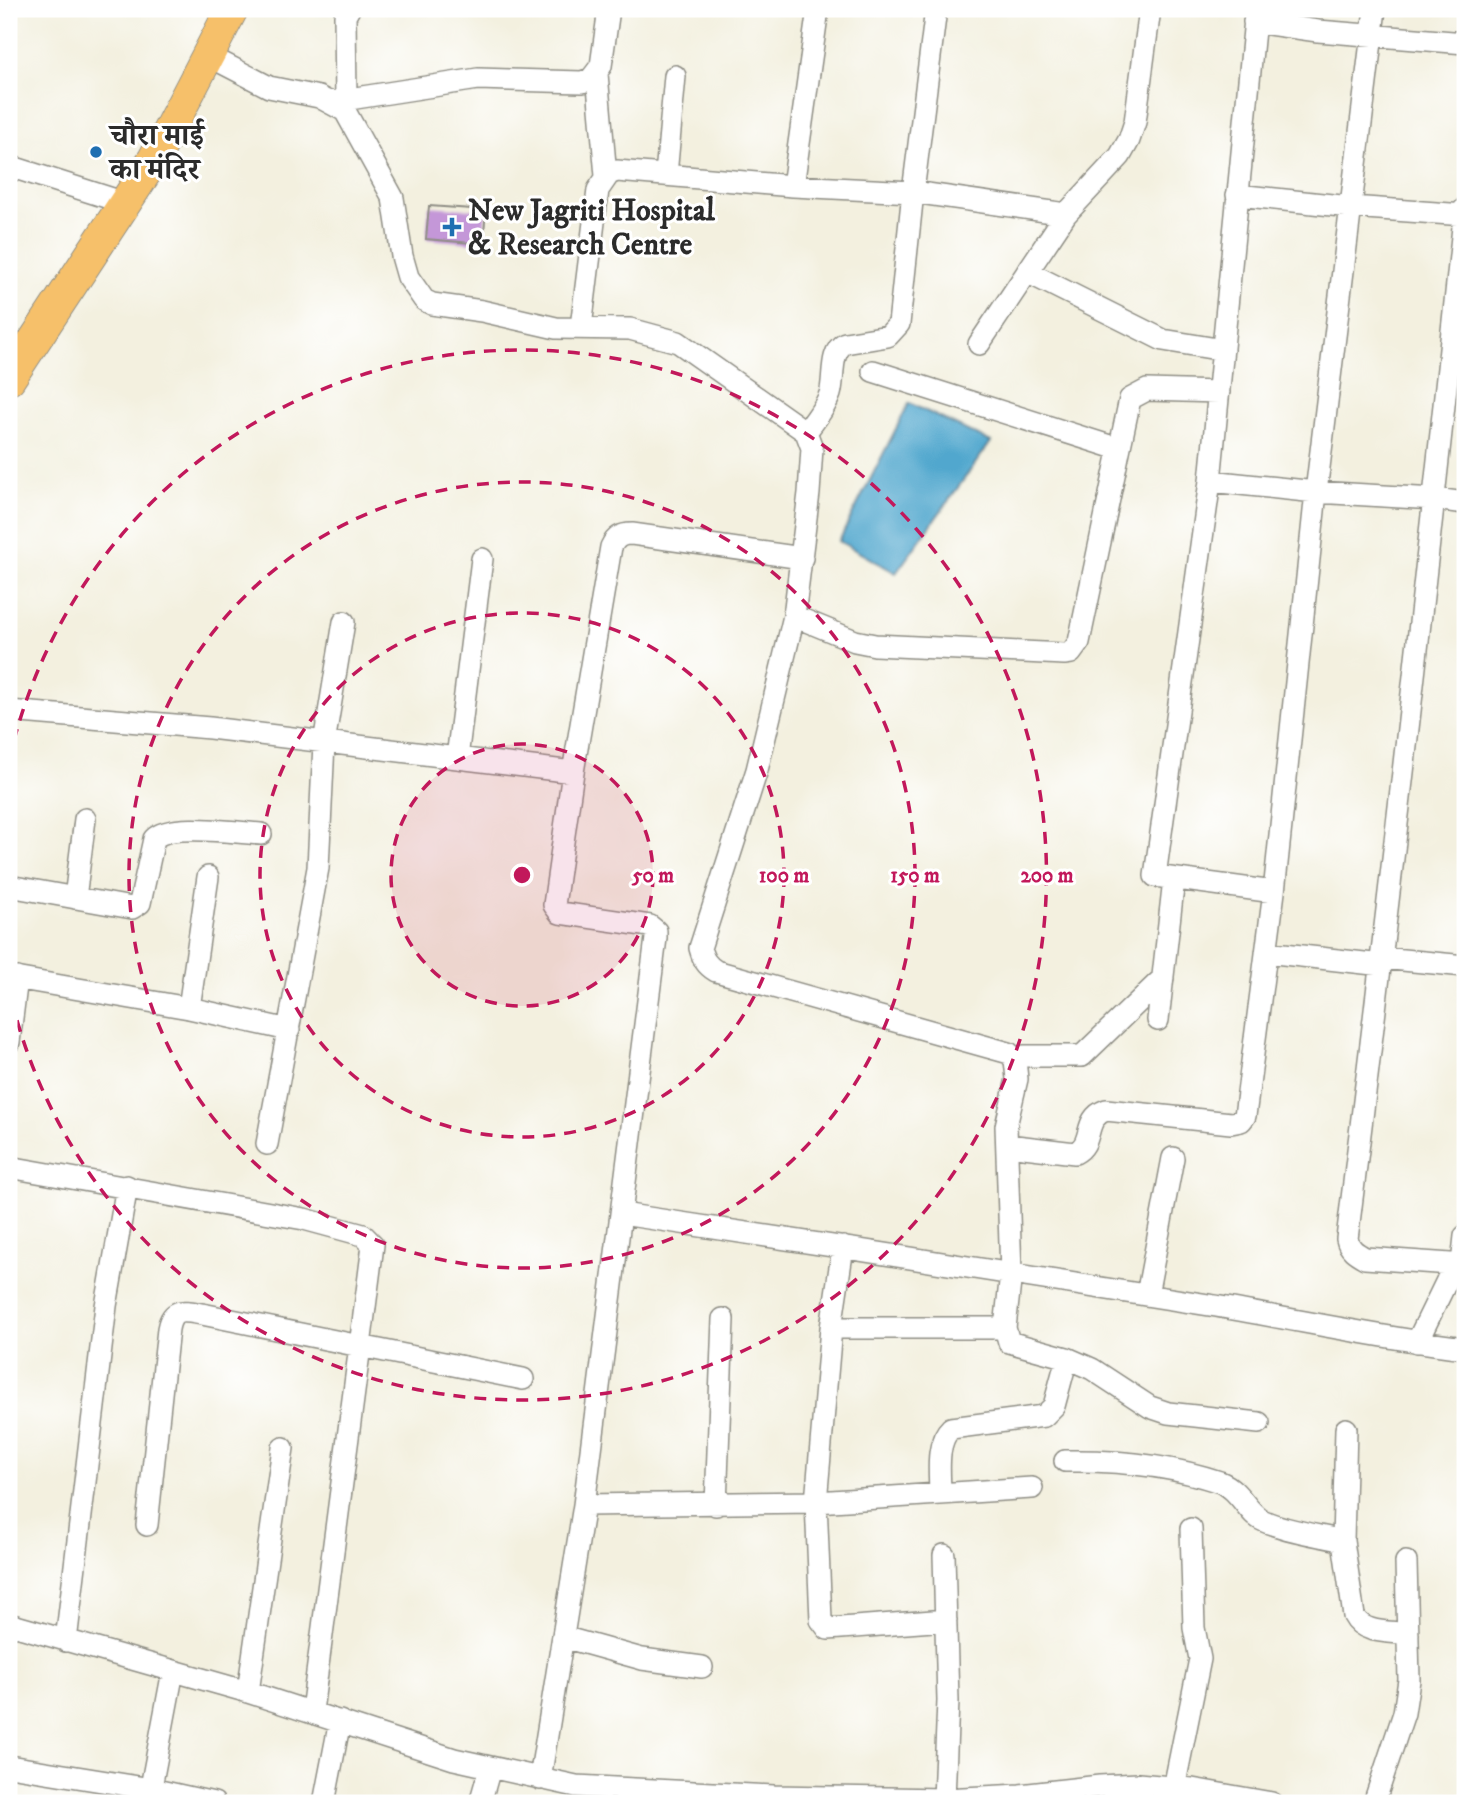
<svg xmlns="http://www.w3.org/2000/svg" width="1474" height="1812" viewBox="0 0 1474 1812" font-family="'IM FELL DW Pica','Noto Serif Devanagari',serif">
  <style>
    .water { fill: #51a7ce; stroke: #3e697c; stroke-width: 2 }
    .building { fill: #c497d8 }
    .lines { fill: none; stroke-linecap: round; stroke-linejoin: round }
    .minor-casing { stroke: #8f8e85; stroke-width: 24 }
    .primary-casing { stroke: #8f8e85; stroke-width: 34 }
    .minor { stroke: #fff; stroke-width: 21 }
    .primary { stroke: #f6c06b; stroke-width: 32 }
    .ring { fill: none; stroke: #c2185b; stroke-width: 3.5; stroke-dasharray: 12 9 }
    .poi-dot { fill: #1f6fb2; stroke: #fff; stroke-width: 2.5 }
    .labels { text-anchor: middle; stroke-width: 6; stroke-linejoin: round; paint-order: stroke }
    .poi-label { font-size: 30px; font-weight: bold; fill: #2b2b2b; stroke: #fff; text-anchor: start }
    .centre { fill: #c2185b; stroke: #fff; stroke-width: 3.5 }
    .ring-label { font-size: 21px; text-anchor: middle; font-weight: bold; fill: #c2185b; stroke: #fff; stroke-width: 6; stroke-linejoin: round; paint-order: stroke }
  </style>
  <rect width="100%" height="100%" fill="#fff"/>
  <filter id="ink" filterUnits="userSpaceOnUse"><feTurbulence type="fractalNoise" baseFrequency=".0143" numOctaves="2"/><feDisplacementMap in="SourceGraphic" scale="14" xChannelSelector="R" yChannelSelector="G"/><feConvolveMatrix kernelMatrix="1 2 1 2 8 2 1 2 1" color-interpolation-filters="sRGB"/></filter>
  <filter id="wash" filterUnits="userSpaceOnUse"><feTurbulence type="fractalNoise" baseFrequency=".00686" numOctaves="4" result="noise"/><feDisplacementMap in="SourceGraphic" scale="28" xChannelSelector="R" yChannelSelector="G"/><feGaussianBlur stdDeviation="1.57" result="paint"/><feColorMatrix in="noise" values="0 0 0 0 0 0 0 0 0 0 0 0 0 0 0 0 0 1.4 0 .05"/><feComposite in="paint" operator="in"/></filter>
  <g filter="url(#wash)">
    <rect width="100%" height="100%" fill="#f3f0df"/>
    <path class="water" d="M909,403L991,442L896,573L839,541Z"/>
    <g id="blocks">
      <path class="building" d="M429,206L486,210L483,244L426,239Z"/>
    </g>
  </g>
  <g filter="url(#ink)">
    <use href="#blocks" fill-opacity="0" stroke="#8f8e85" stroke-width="2"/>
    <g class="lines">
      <defs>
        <path id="minor" d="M1256,9L1210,481L1155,876L1274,892
          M1254,22L1318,31L1465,43
          M209,56L269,87L319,97L345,111L393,198L402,256L408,277L424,300L432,304L482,311L556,328L630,329L678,342L806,432L812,448L809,493L794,616L757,770L700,948C703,959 706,965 716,971L1009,1053L1015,1060L1017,1079L1006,1126L1011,1273L1005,1328L1009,1342L1067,1358L1092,1369L1150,1407L1168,1413L1259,1423
          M597,74L606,176
          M346,99L345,16L349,9
          M330,102L478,79L582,82L591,79L601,66L609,9
          M9,166L125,203
          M666,175L675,76
          M793,186L818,9
          M1237,195L1351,207L1465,215
          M1465,208C1429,552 1390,895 1347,1239C1349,1249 1356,1253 1365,1258L1465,1265
          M1027,272L1163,340L1223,350
          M581,327L598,190L609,174L617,171L793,186L913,192L1066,214
          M979,344L1066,214L1120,156L1129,140L1135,122L1150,9
          M873,371L1119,449
          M806,432C815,420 825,408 830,394C835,378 829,352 845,343L888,336L899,324L913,192L936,9
          M1210,481L1316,492L1435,499L1465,503
          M794,616L855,641L875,645L1064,654L1071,653L1079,642L1130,399L1147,390L1219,392
          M9,711L210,728L573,772
          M457,758L482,559
          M9,886L132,908L140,903L154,839C169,822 238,833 261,834
          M75,898L85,819
          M1266,952L1382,965
          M1382,958L1465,966
          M9,977L189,1008L289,1030
          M189,1008L208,877
          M1158,1020L1174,879
          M9,1042L17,978
          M1015,1060L1024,1056H1082L1163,978
          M267,1144L318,868L324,743L344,622
          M1007,1145L1075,1153C1095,1143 1082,1119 1106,1110L1231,1123L1241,1121L1245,1116L1274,892L1316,492L1375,9
          M9,1167L304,1219L363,1235L373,1245L360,1346L523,1379
          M622,1214C818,1243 1013,1274 1209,1305C1295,1319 1379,1338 1465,1348
          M843,1247L831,1328L816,1502L821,1620L828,1629L946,1620
          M1462,1264L1465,1236
          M1147,1295L1173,1158
          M831,1328H1005
          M1417,1342L1455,1264
          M1346,1429L1343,1541L1354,1616C1363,1634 1389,1631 1408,1634
          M1065,1461C1117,1460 1170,1465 1220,1482C1241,1490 1247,1514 1264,1521C1287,1531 1318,1535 1343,1541
          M940,1494C940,1474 935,1443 951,1428L1044,1416L1054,1406L1067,1358
          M584,1505L656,938V931L650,926L560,913L554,905L573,772L611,547C616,537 621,534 632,534L802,558
          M716,1505L723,1319
          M147,1525L168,1329C172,1307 184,1311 202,1314L360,1346L312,1711
          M944,1555L948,1701L944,1799
          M9,1624L248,1692L454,1759L576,1786L774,1796L944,1799L1020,1795L1100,1786L1138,1784L1192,1789L1272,1803
          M563,1637L642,1659L702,1667
          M66,1641L106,1306L127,1186
          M248,1692L283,1448
          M9,1766L151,1789L214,1803
          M540,1779L584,1505L816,1502L1032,1488
          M1174,1788L1200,1659L1194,1628L1191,1529
          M148,1803L173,1671
          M324,1803L340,1721
          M480,1803L490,1768
          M1374,1803L1404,1713L1409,1680L1406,1562"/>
        <path id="primary" d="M9,379L154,159L232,9"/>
      </defs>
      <use href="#minor" class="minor-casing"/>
      <use href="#primary" class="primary-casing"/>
      <use href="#minor" class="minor"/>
      <use href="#primary" class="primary"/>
    </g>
  </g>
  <circle cx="522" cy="875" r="131" fill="#c2185b" fill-opacity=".12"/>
  <g class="ring">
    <circle cx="522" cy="875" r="131"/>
    <circle cx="522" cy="875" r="262"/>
    <circle cx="522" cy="875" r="393"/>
    <path d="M9 761A525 525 0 1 1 9 989"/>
  </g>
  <g class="poi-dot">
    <circle cx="96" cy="152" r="7"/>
    <path d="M448.5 216.5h7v7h7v7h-7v7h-7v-7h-7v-7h7z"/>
  </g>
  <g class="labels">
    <g class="poi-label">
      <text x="110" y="145">चौरा माई<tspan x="110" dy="34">का मंदिर</tspan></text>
      <text x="468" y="220">New Jagriti Hospital<tspan x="468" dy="34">&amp; Research Centre</tspan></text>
    </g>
  </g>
  <circle cx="522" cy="875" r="10" class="centre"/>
  <g class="ring-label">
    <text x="653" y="882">50 m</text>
    <text x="784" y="882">100 m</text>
    <text x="915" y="882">150 m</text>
    <text x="1047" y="882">200 m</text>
  </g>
  <rect width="1474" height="1812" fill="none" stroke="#fff" stroke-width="35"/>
</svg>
